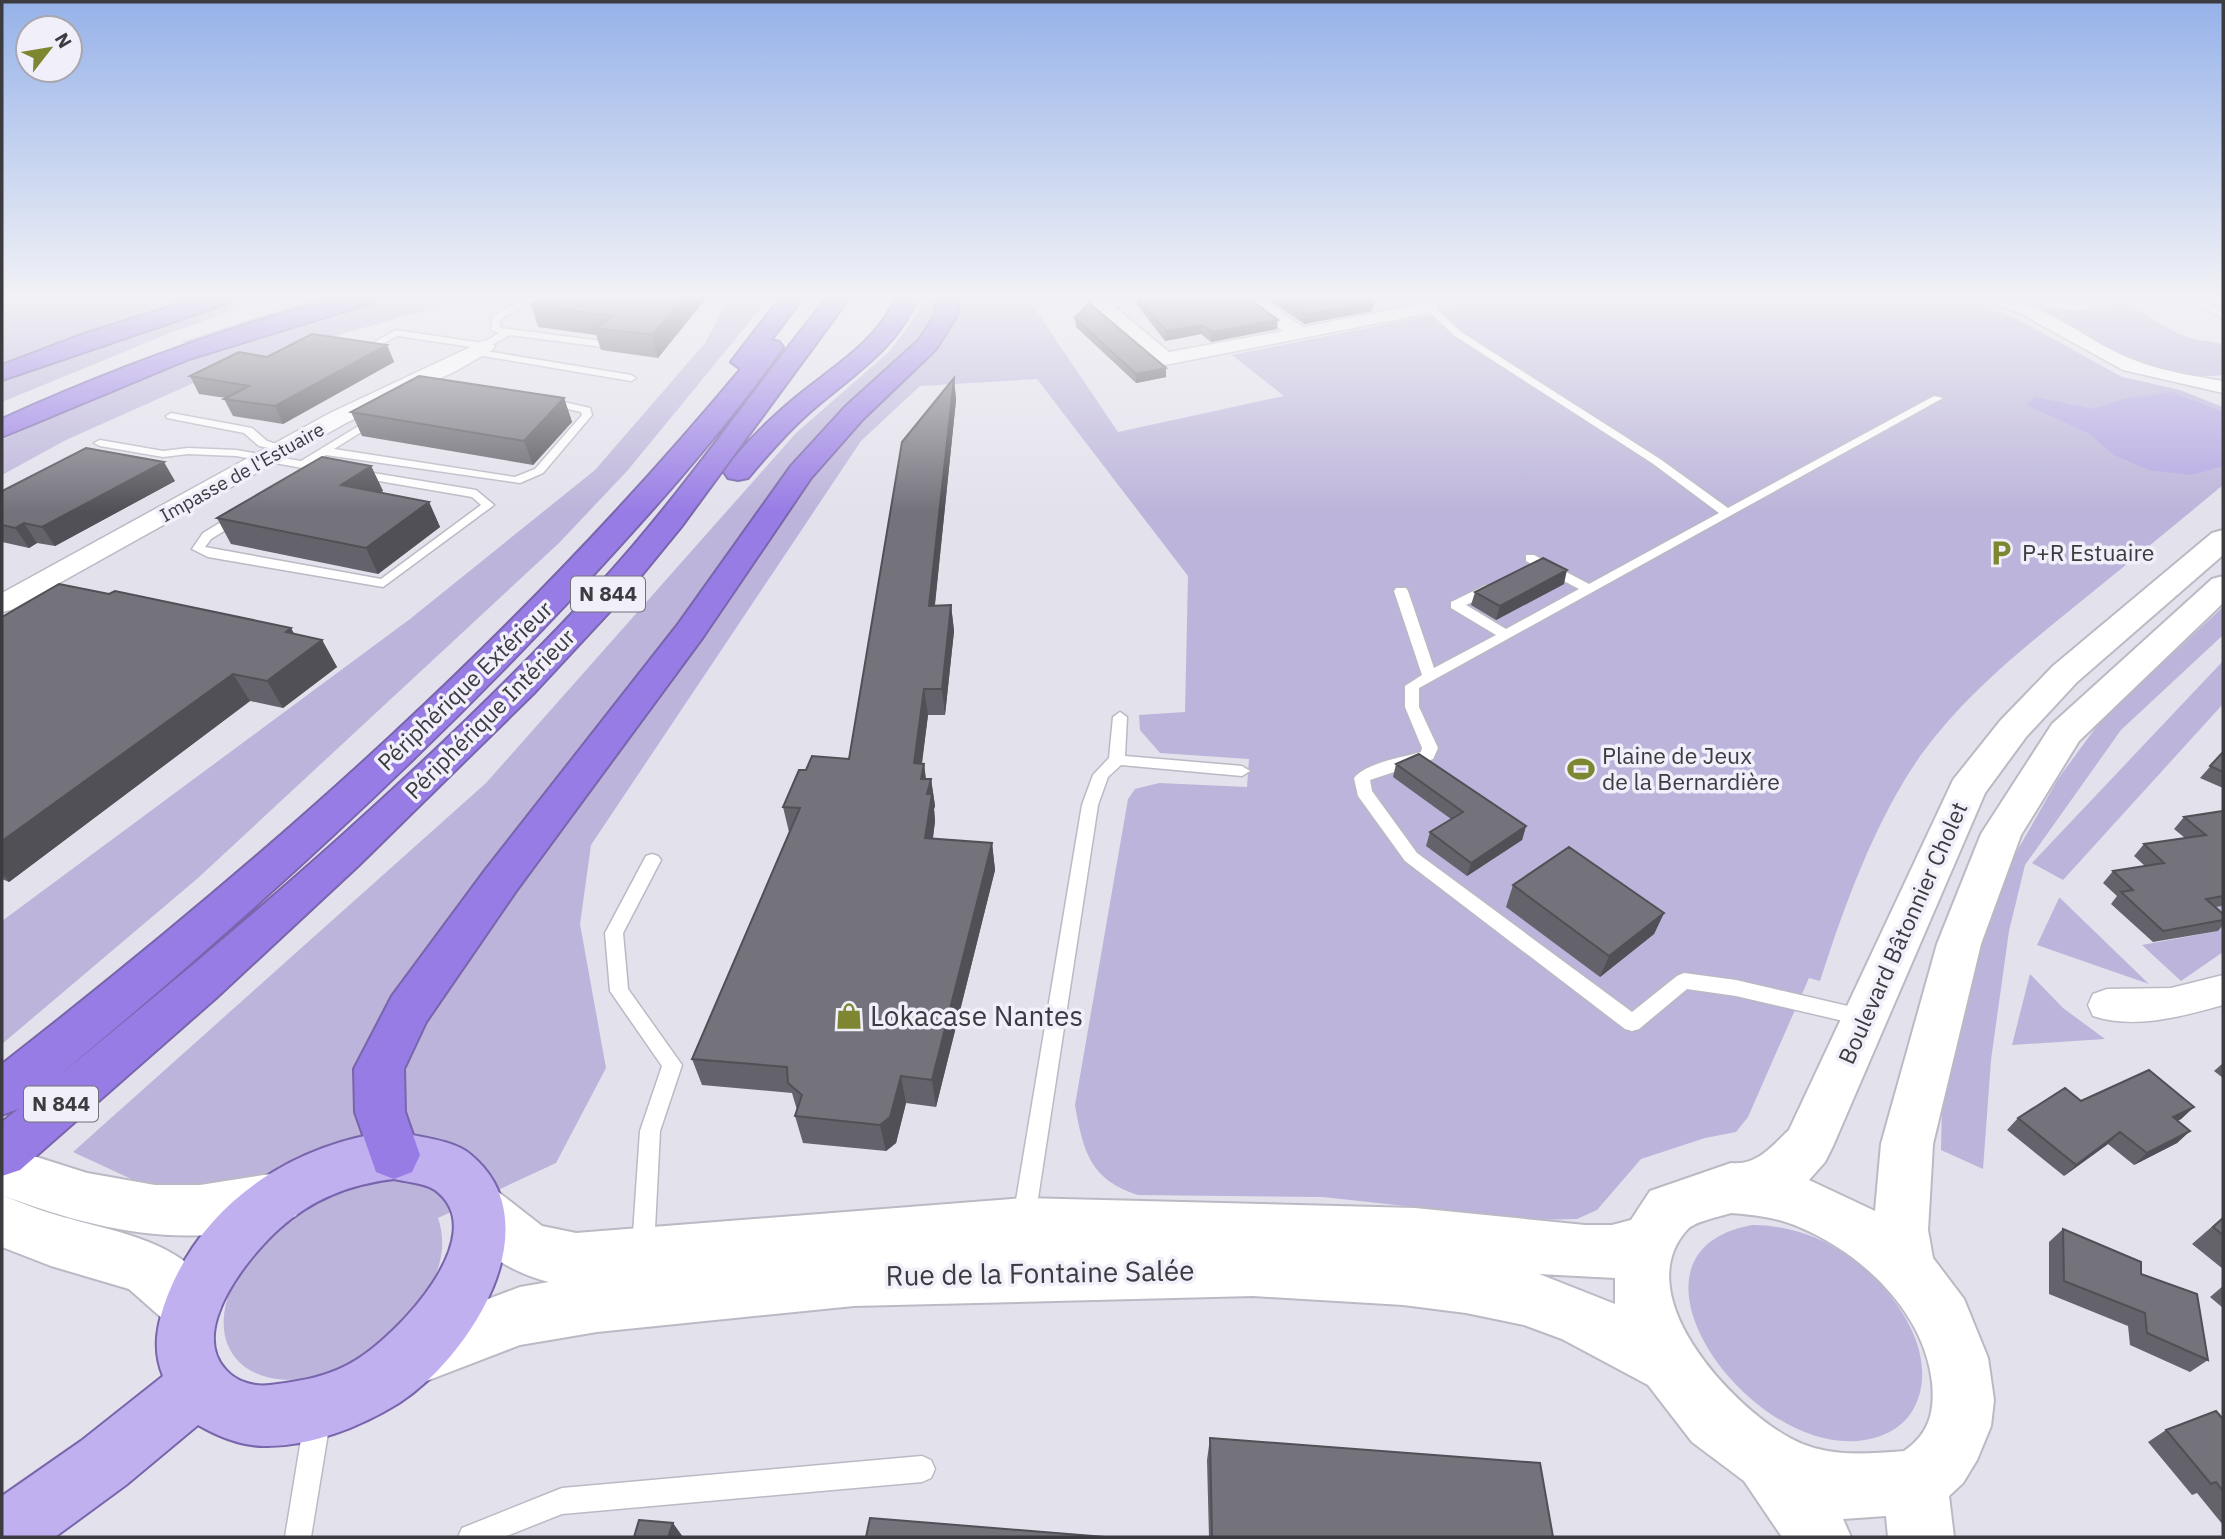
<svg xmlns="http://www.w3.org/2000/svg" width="2225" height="1539" viewBox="0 0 2225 1539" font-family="'IBM Plex Sans',sans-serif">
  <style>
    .green { fill: #bcb4da }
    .forest { fill: #b2a5e1 }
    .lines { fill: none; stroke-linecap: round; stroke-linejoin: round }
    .lane-casing { stroke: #bbb9c3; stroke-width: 3 }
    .street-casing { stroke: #bbb9c3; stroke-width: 3 }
    .secondary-casing { stroke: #bbb9c3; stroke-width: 4 }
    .primary-casing { stroke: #7865ab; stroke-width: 4 }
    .highway-casing { stroke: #7865ab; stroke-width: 4 }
    .lane { fill: #fff; fill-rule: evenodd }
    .street { fill: #fff; fill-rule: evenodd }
    .secondary { fill: #fff; fill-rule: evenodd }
    .primary { fill: #c1b0ef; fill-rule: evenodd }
    .highway { fill: #987ce5; fill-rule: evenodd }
    .wall { fill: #64626a }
    .shaded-wall { fill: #515056 }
    .building { fill: #74727b; stroke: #515056; stroke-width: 2 }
    .labels { text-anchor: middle; stroke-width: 7; stroke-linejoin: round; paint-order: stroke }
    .far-street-label { font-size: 19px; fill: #3c3b40; stroke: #f1eff9 }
    .shield { fill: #f1eff9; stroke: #727178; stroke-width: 2 }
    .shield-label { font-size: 21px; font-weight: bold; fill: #3c3b40 }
    .poi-label { font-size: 23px; fill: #3c3b40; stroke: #f1eff9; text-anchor: start }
    .street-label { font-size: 23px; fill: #3c3b40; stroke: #f1eff9 }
    .near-poi-label { font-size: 28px; fill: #3c3b40; stroke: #f1eff9; text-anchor: start }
    .near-street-label { font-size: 28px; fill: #3c3b40; stroke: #f1eff9 }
  </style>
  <rect width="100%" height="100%" fill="#e3e1ec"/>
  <path class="green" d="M2,297H271L175,331L2,402Z
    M318,297H354L193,346L182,342Z
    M393,297H489L419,312L234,365L66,440L2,475V440C128,381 257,330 393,297Z
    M730,297H770L628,470L559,543L198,878L2,1044V921L410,619L595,470L705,343Z
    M922,297H1027L1118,432L1284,396L1232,355L1447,312L1443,308L1499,297H1961L2015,318L2122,377L2180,390L2223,407V485C2175,525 2127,564 2079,603C2015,655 1947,709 1904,781C1867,843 1842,913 1820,981L1809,978L1748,1117L1736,1132L1705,1138L1641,1159L1597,1210L1577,1219L1532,1220L1323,1197L1138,1195C1090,1180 1083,1151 1075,1105L1128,799L1135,789L1159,783L1247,787L1249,759L1160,753L1140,730L1139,715L1185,712L1188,576L1037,379L920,386L861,441L591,845L580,924L606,1068L556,1163L438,1218C449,1250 437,1281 417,1307C395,1335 367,1358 334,1371C261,1399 197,1358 235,1279C241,1265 254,1252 263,1240L73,1152L486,783L796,433L890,351L918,312Z
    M2009,297C2047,297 2065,319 2108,307L2109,302L2098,297H2120L2121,302C2142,310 2157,323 2179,334C2192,340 2209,341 2223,344V375C2141,385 2080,322 2009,297Z
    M2223,607V635L2121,730L2025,865L2009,931L1991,1060L1983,1169L1941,1150L1942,1108L1985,926L2013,858L2058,779L2102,719Z
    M2223,661V704L2063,880L2032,863Z
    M2059,898H2060L2149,984L2037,945Z
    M2223,906V952L2181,981L2142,945L2218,931L2196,911Z
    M2030,974L2063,1008L2105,1039L2012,1045Z
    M1752,1225C1788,1225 1822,1237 1851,1258C1893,1288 1942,1354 1914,1408C1903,1429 1880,1439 1857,1441C1744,1450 1605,1252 1752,1225Z"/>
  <path class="forest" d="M2172,392L2223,412V466L2191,475L2149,470L2114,455L2088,433L2026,405L2035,397L2093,409L2128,398Z"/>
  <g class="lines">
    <defs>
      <path id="lane" d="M526,297H537L500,320V328L602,341L607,344L602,347L510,335L485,349L397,336L370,351L362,349L396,330L483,343L499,333L491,330L492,317Z
        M2186,297H2197L2223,312V319Z
        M1427,306H1433L1461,332L1660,459L1728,508L1934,396L1943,398L1419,688V707L1438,748L1433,759L1370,780L1372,791L1417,853L1632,1012L1677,976L1684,973L1736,980L1865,1010L1872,1012L1875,1018L1872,1024L1865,1026L1736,996L1687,989L1639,1029L1632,1031L1625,1029L1405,861L1358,796L1354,778C1368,762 1401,758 1421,752L1422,748L1405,707V686L1422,675L1394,591L1396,588H1406L1408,591L1434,668L1496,635L1451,608V602L1486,585H1496V591L1466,605L1506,629L1579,589L1526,561V555H1534L1589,584L1719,513L1652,463L1455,336L1427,310Z
        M474,349L631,375L636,378L631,381L471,354V350Z
        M546,398L590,408L592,415L543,473L520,483L326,455L313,463L476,490L494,505L383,587L208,557L192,549L203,533L308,469L236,456L188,454L163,457L100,446L94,443L100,440L163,451L188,448L236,450L301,461L375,416L379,417V421L334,449L515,477L535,469L582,415L581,412L542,403L541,401ZM321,471L472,497L481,505L381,579L205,547L211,539Z
        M171,413L252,428L267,441L290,448L284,451L259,446L244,433L167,418L166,416Z
        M1120,712L1127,717L1125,756L1242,766L1250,771L1242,776L1121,765L1108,777L1098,805L1035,1218L1032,1225L1024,1228L1016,1225L1013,1218L1082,805L1093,775L1109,758L1113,717Z
        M652,854L658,856L661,860L623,933L628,989L682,1065L660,1131L654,1248L651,1256L643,1259L635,1256L632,1248L640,1131L662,1066L610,991L605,933L646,856Z
        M317,1408L326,1412L330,1421L311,1537H285L304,1421L308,1412Z
        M922,1456L931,1460L935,1469L931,1478L922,1482L562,1514L504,1537H458L462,1528L562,1488Z"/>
      <path id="street" d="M1084,297H1149L1146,301L1115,307L1169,352L1283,331L1239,297H1260L1303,327L1415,305L1407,297H1427L1439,308L1430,313L1165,365L1158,363Z
        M1981,297C2046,297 2082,342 2139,362C2166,372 2195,376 2223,381V393L2123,370L2023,315Z
        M2029,297H2094L2097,301C2084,319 2049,306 2032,301Z
        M485,340L495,346L492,350L456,371L346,423L11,610L2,612V593L330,413Z
        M2223,975V1005C2183,1016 2135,1030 2093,1016L2088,1005L2093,994L2107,989L2171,988Z"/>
      <path id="secondary" d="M2223,530V555L2077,682L2026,737L1985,793L1833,1146L1825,1162L1809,1180L1875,1211L1881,1144L1937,944L1981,834L2052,724L2212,579L2223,576V603L2079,741L2021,835L1981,944L1933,1144L1928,1230L1933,1258L1964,1299L1988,1358L1994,1400L1991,1426L1977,1460L1963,1483L1949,1496L1954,1537H1888L1886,1516L1843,1519L1851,1537H1782L1744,1481L1692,1442L1648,1385L1562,1339L1524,1325L1466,1313L1403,1305L1253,1296L854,1306L597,1332L520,1345L416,1385L395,1376L386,1355L395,1334L520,1287L549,1282C510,1272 468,1247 451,1209L459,1191L478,1184L497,1191L542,1226L576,1233L1023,1198L1415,1208L1585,1225H1612L1631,1220L1650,1191L1731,1163C1757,1166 1772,1146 1789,1130L1953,780L2000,721L2053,666L2212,533ZM1731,1213C1754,1215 1777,1217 1799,1227C1862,1253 1924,1312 1932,1382C1935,1412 1929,1434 1904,1451C1864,1454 1826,1458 1790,1438C1733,1407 1627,1296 1687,1230C1695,1221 1719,1217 1731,1213ZM1539,1274L1615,1278V1304Z
        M2,1146L87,1173L155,1185H200L277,1173L296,1180L304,1198L296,1216C197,1254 97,1231 2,1195Z
        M2,1195C19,1202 36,1209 53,1214C115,1233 193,1240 221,1307L212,1327L192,1336L172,1327L129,1289L51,1266L2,1247Z"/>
      <path id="primary" d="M394,1131C416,1137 452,1139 470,1154C555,1223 470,1357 399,1403C360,1427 310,1447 264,1446C242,1446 217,1436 198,1425L126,1485L55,1537H2V1496L81,1441L163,1376C151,1347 158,1320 169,1292C207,1199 296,1143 394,1131ZM394,1179C406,1182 425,1183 435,1190C495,1234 396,1336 356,1360C329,1377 301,1381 270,1385C254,1387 237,1382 226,1370C188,1330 249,1256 279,1229C312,1199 350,1184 394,1179Z"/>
      <path id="highway" d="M201,297H234L231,302L2,380V365L81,335Z
        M341,297H377L374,302L189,359L2,437V419C112,369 224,328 341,297Z
        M781,297H803L771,340L779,342L783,347C721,436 645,519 572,598C411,770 238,927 57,1077C246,923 440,758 604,579C685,490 752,390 828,297H850L681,527L627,593L535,692L359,865L216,998L20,1170L2,1176V1122L18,1109L2,1115V1064C274,852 519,635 741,369L731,362Z
        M896,297H918C899,347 850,377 811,411C788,431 768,454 748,478L738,480L728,478L724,472C743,444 769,420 795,398C831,368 878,342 896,297Z
        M937,297H959L957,315L936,349L863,419L811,478L703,637L516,891L426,1022L404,1069L405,1112L420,1155L412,1172L394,1179L376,1172L355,1112L354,1069L392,996L486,869L679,623L791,466L845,407L919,340L935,315Z"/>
    </defs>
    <use href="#lane" class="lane-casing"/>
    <use href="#street" class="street-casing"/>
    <use href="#secondary" class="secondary-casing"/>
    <use href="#primary" class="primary-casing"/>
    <use href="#highway" class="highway-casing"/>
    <use href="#lane" class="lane"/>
    <use href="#street" class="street"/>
    <use href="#secondary" class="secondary"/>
    <use href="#primary" class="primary"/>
    <use href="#highway" class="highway"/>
  </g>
  <path class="wall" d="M545,297H707L658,358L601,350L596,335L538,327L531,305Z
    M1137,297L1277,329L1211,342L1201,334L1165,341L1137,305Z
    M1265,297H1366L1374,302L1372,311L1304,324Z
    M1075,318L1166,377L1136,383L1076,327Z
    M387,345L394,362L283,424L233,416L224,399L226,398L199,394L190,376L267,357Z
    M954,378L956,400L935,605H951L954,631L945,715H928L922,764H924L926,779H931L935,806L934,809L935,821L933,839L992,843L995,870L936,1107L906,1103L896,1143L886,1151L803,1143L795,1116L797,1110L792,1093L702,1085L692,1059L789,832L783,807L806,770L849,759Z
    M564,398L572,422L533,465L362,436L351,412Z
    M371,466L383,491L380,492L429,502L440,527L378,574L231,544L217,518Z
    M175,481L55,546L37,543L29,548L2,542V491Z
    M1564,584L1496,620L1471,605L1475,592Z
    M2,617L294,634L322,640L337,667L283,708L250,701L9,882L2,879Z
    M2223,752V788L2200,778Z
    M1396,764L1526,826L1522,840L1467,876L1426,846L1430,832L1451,819L1393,777Z
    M2223,811V906L2216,907L2223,914V925L2218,931L2153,942L2111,904L2117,896L2103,883L2113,871L2145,866L2134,856L2144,844L2185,838L2174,829L2184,817Z
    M1513,885L1664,913L1654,934L1600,977L1506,907Z
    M2223,1063V1078L2214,1071Z
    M2081,1101L2194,1107L2181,1119L2178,1121L2190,1131L2177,1143L2134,1165L2108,1144L2064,1176L2007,1130L2018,1118Z
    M2223,1217V1269L2192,1244Z
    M2063,1229L2141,1274L2208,1360L2190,1372L2130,1345L2128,1326L2049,1294V1242Z
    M2223,1286V1308L2210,1297Z
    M2223,1419V1525L2197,1493L2192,1495L2148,1442L2166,1430Z
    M1210,1438L1553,1537H1209L1207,1460Z"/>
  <path class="shaded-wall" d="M685,297H707L658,358L652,335Z
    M1374,302L1372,311L1304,324L1305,315Z
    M1278,320L1277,329L1211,342L1212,332Z
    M1202,325L1201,334L1165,341L1166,331Z
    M387,345L394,362L283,424L275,406Z
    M1166,368V377L1136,383V374Z
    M954,378L956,400L932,631L929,606Z
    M564,398L572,422L533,465L524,441Z
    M164,462L175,481L55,546L42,527Z
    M371,466L383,491L353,510L341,485Z
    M429,502L440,527L378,574L366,548Z
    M24,523L37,543L29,548L15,528Z
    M1567,570L1564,584L1496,620L1500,606Z
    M951,605L954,631L945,715L942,689Z
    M291,628L305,653L322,640L337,667L283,708L267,681L286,632Z
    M233,674L250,701L9,882L2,873V841Z
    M924,689L928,715L918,790L914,763Z
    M924,764L927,791L931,779L935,806L934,809L935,821L929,865L925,838L921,779Z
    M1526,826L1522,840L1467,876L1471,863Z
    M992,843L995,870L936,1107L932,1080Z
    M1664,913L1654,934L1600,977L1609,956Z
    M901,1076L906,1103L896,1143L886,1151L880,1125Z
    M2194,1107L2181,1119L2160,1129L2173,1117Z
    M2190,1131L2177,1143L2134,1165L2147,1153Z
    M2120,1132L2108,1144L2064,1176L2076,1165Z
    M673,1523L683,1537H668Z"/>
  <path class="building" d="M545,297H685L652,335L594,328L613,316L531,305Z
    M1137,297H1247L1278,320L1212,332L1202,325L1166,331Z
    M1279,297H1366L1374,302L1305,315Z
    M1089,303L1166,368L1136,374L1075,318Z
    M312,334L387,345L275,406L224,399L249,386L190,376L239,352L267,357Z
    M419,376L564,398L524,441L351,412Z
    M954,378L929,606L951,605L942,689H924L914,763L924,764L921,779H931L927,794H932L925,838L992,843L932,1080L901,1076L890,1117L880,1125L795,1116L802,1095L788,1083L787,1067L692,1059L800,808L783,807L799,770H806L812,756L849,759L902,442Z
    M86,448L164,462L42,527L24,523L15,528L2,525V491Z
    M322,457L371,466L341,485L429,502L366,548L217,518Z
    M1543,558L1567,570L1500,606L1475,592Z
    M59,584L109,594L115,591L291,628L286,632L322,640L267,681L233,674L2,841V617Z
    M2223,752V772L2210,766Z
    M1419,754L1526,826L1471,863L1430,832L1463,812L1396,764Z
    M2223,811V896L2206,899L2223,914V920L2163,931L2121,892L2133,890L2113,871L2164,863L2144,844L2206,835L2184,817Z
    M1569,847L1664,913L1609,956L1513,885Z
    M2149,1070L2194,1107L2173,1117L2190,1131L2147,1153L2120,1132L2076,1165L2018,1118L2065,1088L2081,1101Z
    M2223,1218V1235L2213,1227Z
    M2063,1229L2141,1262V1274L2197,1294L2208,1360L2147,1333L2145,1313L2064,1281Z
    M2216,1411L2223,1419V1491L2216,1482L2211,1484L2166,1430Z
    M1210,1438L1540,1463L1553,1537H1212Z
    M870,1518L1105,1537H866Z
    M639,1520L673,1523L668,1537H634Z"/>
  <linearGradient id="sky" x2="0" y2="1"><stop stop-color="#96b2e9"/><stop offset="0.58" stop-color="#f2f2f6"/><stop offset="1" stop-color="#f2f2f6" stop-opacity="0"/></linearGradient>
  <rect width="2225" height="512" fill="url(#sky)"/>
  <defs>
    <symbol id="parking-bare" viewBox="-9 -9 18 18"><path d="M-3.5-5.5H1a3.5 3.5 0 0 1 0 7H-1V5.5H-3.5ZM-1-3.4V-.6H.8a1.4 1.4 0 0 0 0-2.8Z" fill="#7e8632" stroke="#f1eff9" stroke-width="2.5" paint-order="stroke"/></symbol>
    <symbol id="stadium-bare" viewBox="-9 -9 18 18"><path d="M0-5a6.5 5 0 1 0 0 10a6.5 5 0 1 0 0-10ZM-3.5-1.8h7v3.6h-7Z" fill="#7e8632" stroke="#f1eff9" stroke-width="2.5" paint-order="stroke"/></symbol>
    <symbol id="shop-bare" viewBox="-9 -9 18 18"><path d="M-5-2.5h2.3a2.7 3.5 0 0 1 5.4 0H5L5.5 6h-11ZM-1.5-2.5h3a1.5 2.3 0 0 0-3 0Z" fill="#7e8632" stroke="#f1eff9" stroke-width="2.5" paint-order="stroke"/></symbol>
  </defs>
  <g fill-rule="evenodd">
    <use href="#parking-bare" x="1982" y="534" width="38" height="38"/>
    <use href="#stadium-bare" x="1562" y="750" width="38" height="38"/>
    <use href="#shop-bare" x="830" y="997" width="38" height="38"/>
  </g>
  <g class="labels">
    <g class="far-street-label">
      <text transform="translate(242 472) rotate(-29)" y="7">Impasse de l'Estuaire</text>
    </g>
    <g class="shield">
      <rect x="571" y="576.5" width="74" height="35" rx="5"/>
      <rect x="24" y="1086.5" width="74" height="35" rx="5"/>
    </g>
    <g class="shield-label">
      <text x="608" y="601">N 844</text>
      <text x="61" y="1111">N 844</text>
    </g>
    <g class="poi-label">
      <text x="2022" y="561">P+R Estuaire</text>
      <text x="1602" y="764">Plaine de Jeux<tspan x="1602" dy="26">de la Bernardière</tspan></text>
    </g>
    <g class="street-label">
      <text transform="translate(465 686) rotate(-44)" y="8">Périphérique Extérieur</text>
      <text transform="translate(490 714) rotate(-45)" y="8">Périphérique Intérieur</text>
      <text transform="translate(1903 933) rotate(-66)" y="8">Boulevard Bâtonnier Cholet</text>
    </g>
    <g class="near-poi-label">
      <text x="870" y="1026">Lokacase Nantes</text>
    </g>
    <g class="near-street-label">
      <text transform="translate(1040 1273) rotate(-1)" y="10">Rue de la Fontaine Salée</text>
    </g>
  </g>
  <rect width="2225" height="1539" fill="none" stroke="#3c3b40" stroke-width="7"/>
  <g transform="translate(49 49) rotate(59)"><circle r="33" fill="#f1eff9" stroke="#a9a7af" stroke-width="2"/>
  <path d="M0-5L12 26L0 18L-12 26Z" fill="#7e8632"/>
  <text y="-10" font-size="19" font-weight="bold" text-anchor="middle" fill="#3c3b40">N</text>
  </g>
</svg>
